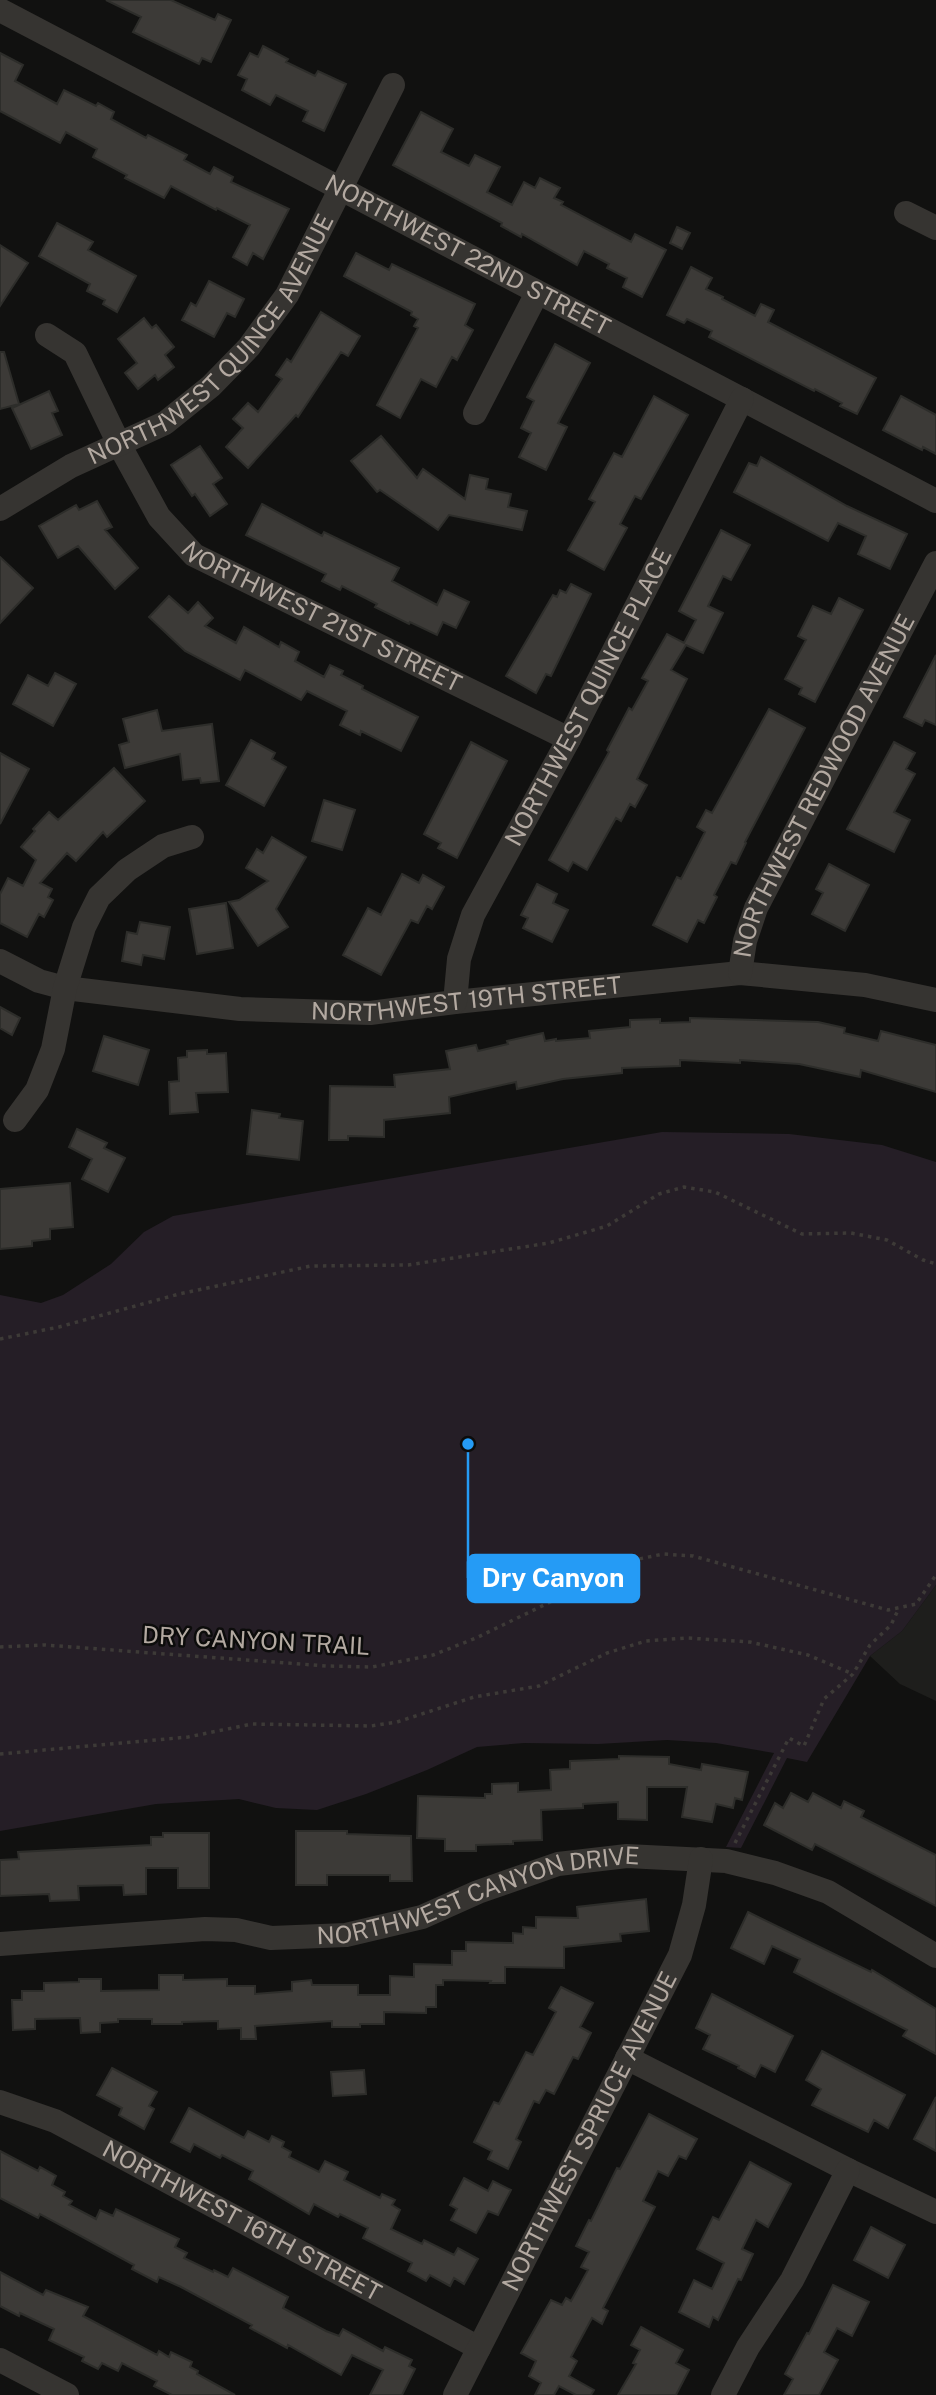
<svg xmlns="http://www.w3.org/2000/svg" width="936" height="2395" viewBox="0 0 936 2395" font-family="'Public Sans',sans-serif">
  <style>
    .built { fill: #1e1e1c }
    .green { fill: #251e26 }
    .building { fill: #3c3a37; stroke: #2d2d2a; stroke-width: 2 }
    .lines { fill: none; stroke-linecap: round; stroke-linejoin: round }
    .path { stroke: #3d3a37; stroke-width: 3.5; stroke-dasharray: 3.5 5; stroke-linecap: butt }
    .minor { stroke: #363431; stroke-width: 24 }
    .labels { text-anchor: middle; stroke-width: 5; stroke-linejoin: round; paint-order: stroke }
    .street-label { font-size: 24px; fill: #b3a9a1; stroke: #0c0c0b }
    .leader { fill: none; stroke: #259bf5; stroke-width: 2.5 }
    .callout-dot { fill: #259bf5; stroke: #0c0c0b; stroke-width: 2.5 }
    .callout { fill: #259bf5; stroke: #259bf5; stroke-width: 2.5 }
    .callout-label { font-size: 26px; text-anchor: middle; font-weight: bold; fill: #fff }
  </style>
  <rect width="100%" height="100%" fill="#111110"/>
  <path class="built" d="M936,1585V1701L900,1684L870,1656L902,1631Z"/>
  <path class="green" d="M662,1132L789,1134L882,1145L936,1162V1585L902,1631L870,1656L807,1762L787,1758L741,1848L726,1847L774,1753L716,1743L667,1740L598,1744L524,1743L477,1747L427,1770L366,1794L317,1810L276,1808L239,1799L156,1804L0,1831V1295L41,1303L63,1295L111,1264L144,1232L173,1216Z"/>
  <path class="building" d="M106,0H171L215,20L218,14L231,20L211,62L202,58L199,64L133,32L141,17Z
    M263,46L288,59L286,62L315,76L318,71L346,84L324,131L303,121L308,111L276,95L270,105L242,90L247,79L238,75L250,53L258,57Z
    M0,53L23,65L15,81L57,104L64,90L96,106L98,103L114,112L111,119L146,138L148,135L187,155L184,160L210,174L214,167L233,177L231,182L289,209L263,259L253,253L247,265L233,257L250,225L217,208L216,210L171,186L164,198L125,178L127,175L93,157L97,149L66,132L60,143L0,111Z
    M421,112L453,129L441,152L469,166L475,155L500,167L487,192L512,205L524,182L535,188L540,178L560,188L554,198L563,202L561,205L631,242L635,234L666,250L642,297L623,287L627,278L607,268L609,264L584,251L577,265L522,234L521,237L501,226L502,223L393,165Z
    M57,223L93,242L88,250L136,276L117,312L103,304L105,300L87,291L90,284L39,256Z
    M677,227L690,233L682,249L670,243Z
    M0,245L28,263L0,306Z
    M356,253L389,270L392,264L475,304L465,325L473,330L457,360L452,357L436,387L421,379L400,418L377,405L418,328L414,326L418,319L411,315L412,312L344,276Z
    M691,267L712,278L706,289L723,297L722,299L755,316L761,304L774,310L768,322L876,378L857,414L840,406L842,403L815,389L814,391L709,337L712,331L687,319L684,323L667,315Z
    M209,281L244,299L235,317L227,313L214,337L182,320L191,303L196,306Z
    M321,312L360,336L348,356L341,352L298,417L296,415L248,468L226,447L243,428L233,419L248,403L258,412L282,379L276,375L287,359L291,362Z
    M144,318L152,328L156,325L174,347L165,355L174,367L158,380L155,375L138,389L125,373L137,363L118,339Z
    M555,344L590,363L558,423L567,427L546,470L519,457L531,433L521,428L534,401L527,397Z
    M0,352H4L19,404L0,409Z
    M49,391L58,411L52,413L62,435L31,449L12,408Z
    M654,396L688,415L641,499L635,496L620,524L627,528L604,570L568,550L595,502L589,499L614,453L622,457Z
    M901,396L936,415V454L923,447L922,450L883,430Z
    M381,436L417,478L423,469L465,499L470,475L488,479L486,489L511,494L508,507L527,511L522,530L449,515L438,530L380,490L377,492L351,461Z
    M200,446L222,478L213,484L227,504L210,516L195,494L192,496L171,465Z
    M761,457L847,506L907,534L890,569L858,554L866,536L838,523L828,541L734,492L749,463L757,466Z
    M97,501L112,527L105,530L138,568L115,589L78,546L58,558L39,526L76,505L79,510Z
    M262,504L322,536L324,532L399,568L392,581L437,605L444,590L469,602L456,628L443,622L437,635L410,622L409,624L375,607L377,604L342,586L340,590L322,581L326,574L246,535Z
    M721,530L750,545L731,580L723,576L708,606L723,613L703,653L686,645L671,670L687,679L637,779L647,785L635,807L630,804L621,821L616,818L587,870L573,862L568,871L549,860L609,752L607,750L629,708L632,710L648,681L642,678L667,634L684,643L696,620L679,611Z
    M0,557L33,588L0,623Z
    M571,584L591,594L551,676L546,674L536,693L506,676L553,595L557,597L560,590L566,593Z
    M169,596L188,613L198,602L213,618L205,626L236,643L244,627L279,647L281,642L299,652L295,661L324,677L330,665L343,671L341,675L363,686L362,689L418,717L401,751L361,731L360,735L340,725L347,711L307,691L301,700L245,670L240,680L185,651L149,617Z
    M839,598L863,610L815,702L799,694L802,688L785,679L806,640L798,636L813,606L831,614Z
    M936,655V725L925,720L922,726L904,717Z
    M55,673L76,684L53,726L13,704L28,675L48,686Z
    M769,709L805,728L745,842L746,843L736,864L731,862L714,895L717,897L704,923L698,920L687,942L653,925L677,877L681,879L705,832L697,827L706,810L712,813Z
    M157,710L162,731L212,724L219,781L201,783L200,778L183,780L180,754L125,768L119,745L129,742L123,719Z
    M251,740L275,753L272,759L286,767L264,806L226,785Z
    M471,742L507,761L457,858L438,848L441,843L424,834Z
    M894,742L915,753L906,769L915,774L894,812L910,820L894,852L847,829Z
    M0,753L29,769L0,824Z
    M114,768L145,801L107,837L103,832L76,861L67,853L40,883L52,889L48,897L53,900L44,917L39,914L27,937L0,923V894L8,878L23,886L36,860L21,847L35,831L33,829L49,812L58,820Z
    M324,800L355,810L342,850L312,841Z
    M272,837L306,857L276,909L288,927L258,946L229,902L239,900L268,881L246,868L257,849L263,853Z
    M829,864L869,885L845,931L812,914L823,893L816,889Z
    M402,874L419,883L423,875L444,887L432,909L427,906L418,923L411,920L381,975L343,955L368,908L381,915Z
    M537,884L557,894L553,903L568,910L552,942L523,928L528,918L521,915Z
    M226,903L233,948L197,954L189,909Z
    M140,922L170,927L164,959L143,955L141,965L122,961L127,932L137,934Z
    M0,1007L20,1018L12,1035L0,1028Z
    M690,1018L818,1022L845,1028L844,1033L878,1041L881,1031L936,1045V1092L861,1070L860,1077L799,1064L740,1060V1063L680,1060V1066L622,1068V1073L563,1079L517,1089L516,1082L449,1097L450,1113L384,1120V1137L348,1136V1140H329L330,1086L395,1087L394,1075L450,1069L446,1051L476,1045L478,1051L508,1044L507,1041L543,1033L545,1041L556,1039V1041L590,1038L589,1031L630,1027V1020L660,1019V1023L690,1022Z
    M104,1036L149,1050L138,1085L93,1071Z
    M207,1050V1054L226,1053L228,1092L196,1093L198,1112L170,1114L169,1082L179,1081L178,1058L187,1057V1051Z
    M252,1110L280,1114L279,1118L303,1121L299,1160L247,1154Z
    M77,1129L107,1143L104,1148L125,1158L108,1192L82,1179L92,1159L69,1147Z
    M70,1183L73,1227L50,1229V1239L32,1241V1246L0,1249V1189Z
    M619,1756L669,1757V1764L701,1770L702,1764L748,1772L742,1800L735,1798L733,1808L716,1804L712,1822L682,1817L687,1787H647V1820L618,1819V1802L583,1804V1808L541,1810L542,1840L513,1841V1844L476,1845V1851H445V1839L417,1838L418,1796L485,1798V1794H492V1784L518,1783V1792L551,1790L550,1770L570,1769V1761L619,1759Z
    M791,1793L808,1802L813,1793L841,1808L844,1801L864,1811L861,1817L936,1855V1906L815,1844L812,1850L764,1825L775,1803L783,1808Z
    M296,1831H347V1834L411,1836L412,1881H390V1875H327V1885H296Z
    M163,1833H209V1888H178V1868H146V1894L124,1895L123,1885L78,1886L79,1900L50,1901L49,1894L0,1896V1860L19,1859L18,1852L151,1845V1837H163Z
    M646,1899L649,1931L620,1934L621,1941L564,1947V1968L505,1967V1983H490L491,1981L443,1980V1985H436V2007H426V2013L384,2012V2024H360V2027H332V2021L255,2026L256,2039H241V2028L218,2029V2021L182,2022V2024H152V2019H118V2022L100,2023V2032L81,2033L80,2018L35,2019V2029L13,2030L12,2000H22V1991H44V1983L79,1982V1979H101V1991L159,1990V1975H183V1980L227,1979V1986H255V1994L292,1991V1982L311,1980L312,1985H358V1995H390V1976L414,1977V1964L452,1965V1951H466V1942L513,1943V1933L523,1934V1927L536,1928V1917L578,1918L577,1907Z
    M748,1912L871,1972L872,1970L936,2009V2054L903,2036L907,2030L794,1972L800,1959L772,1946L764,1964L731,1948Z
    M561,1987L593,2003L580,2027L591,2033L578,2059L573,2057L554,2094L546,2090L539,2103L534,2101L516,2139L521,2142L508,2169L488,2159L492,2151L474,2142L494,2102L499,2104L526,2052L533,2055L556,2012L549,2008Z
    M712,1994L793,2036L775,2072L761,2065L755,2077L738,2068L739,2066L703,2049L710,2035L696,2028Z
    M822,2051L905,2095L888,2128L874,2120L868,2132L812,2105L821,2089L806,2080Z
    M112,2068L157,2092L149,2106L154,2109L144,2129L119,2115L122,2108L97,2095Z
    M364,2070L366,2094L333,2096L331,2072Z
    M936,2097V2151L914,2139Z
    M189,2108L244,2138L248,2131L269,2142L272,2136L284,2142L282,2147L291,2152L289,2157L319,2172L325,2161L348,2172L344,2180L380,2198L382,2194L395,2200L392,2205L400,2210L391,2229L422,2244L424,2240L454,2255L458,2248L478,2259L464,2284L454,2278L450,2286L430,2275L426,2281L408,2271L412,2263L363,2238L368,2228L340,2214L338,2217L314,2204L309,2214L249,2179L253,2171L222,2155L220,2158L194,2144L190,2152L171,2142Z
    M649,2114L697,2139L686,2159L679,2156L668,2176L658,2171L643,2201L655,2207L603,2308L608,2311L602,2324L592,2318L571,2357L577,2361L569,2376L594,2390L591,2395H576L559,2386L554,2395H535L541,2383L529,2376L536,2361L521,2353L551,2300L562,2305L566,2298L571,2301L588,2270L581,2267L589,2252L576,2246L589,2220L591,2221L617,2168L620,2169Z
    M0,2151L38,2171L40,2167L56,2176L52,2185L65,2192L63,2196L72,2201L69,2205L96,2219L100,2210L113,2216L116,2209L179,2239L175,2247L187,2253L184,2258L213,2272L214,2270L228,2277L233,2268L288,2297L283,2308L326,2331L339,2336L343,2329L383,2351L385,2347L412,2360L409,2366L415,2369L402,2395H370L383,2370L352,2355L341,2375L288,2345L287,2348L250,2328L252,2325L181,2287L159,2277L157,2282L132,2269L134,2265L77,2234L40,2214L38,2218L0,2198Z
    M750,2162L791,2184L768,2227L756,2220L742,2249L753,2254L741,2280L738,2279L718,2320L713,2317L709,2327L679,2312L694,2280L712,2289L724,2263L697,2249L713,2217L719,2220Z
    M464,2178L488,2191L493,2181L511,2190L498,2215L488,2211L476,2233L451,2220L457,2209L450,2205Z
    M871,2227L905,2245L888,2278L854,2260Z
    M0,2272L43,2295L46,2290L88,2307L83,2316L157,2355L159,2351L169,2357L171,2352L192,2362L190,2367L198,2371L197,2374L235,2395H172L154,2386L157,2381L122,2363L118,2371L102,2363L98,2369L82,2361L84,2357L49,2340L54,2329L20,2313L19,2316L0,2306Z
    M833,2285L869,2302L852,2336L837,2328L824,2352L838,2360L819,2395H784L793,2379L785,2374L807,2333L809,2334Z
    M641,2327L683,2350L676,2363L689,2370L676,2395H618L636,2364L633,2363L640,2350L631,2345Z"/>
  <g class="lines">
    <path class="path" d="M0,1339L59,1327L179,1294L311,1266L408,1265L549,1243L607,1226L659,1194L684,1187L715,1192L802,1234L851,1233L887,1240L923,1260L936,1264
      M0,1647L45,1645L327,1666L372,1667L433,1655L476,1638L639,1559L663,1554L693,1556L888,1610L916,1604L936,1575
      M0,1754L188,1737L252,1724L371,1726L397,1722L474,1697L539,1686L607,1653L646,1641L687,1638L750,1642L808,1655L853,1674
      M735,1843L789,1738L804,1746L824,1699L853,1674L870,1645L891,1625L899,1608"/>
    <g class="minor">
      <path id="s1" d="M0,10L936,501"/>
      <path d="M906,213L936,228"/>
      <path id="s2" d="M47,335L75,353L120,446L159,517L194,555L569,739"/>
      <path d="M475,413L537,293"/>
      <path id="s3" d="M0,509L71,466L165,423L211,386L249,347L287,295L393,85"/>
      <path id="s4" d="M0,961L39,981L65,988L240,1009L370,1013L455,1002L740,973L865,985L936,1000"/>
      <path id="s5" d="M740,973L745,941L756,908L936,563"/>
      <path id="s6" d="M455,1002L459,959L473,915L569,739L742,399"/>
      <path d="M15,1120L37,1090L53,1049L65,988L84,927L99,897L127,870L163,846L192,837"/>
      <path id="s7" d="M0,1944L205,1929L236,1930L271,1938L346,1935L422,1917L478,1892L558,1864L627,1856L726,1861L775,1873L828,1892L936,1956"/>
      <path d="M627,2058L848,2170L936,2212"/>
      <path id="s8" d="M0,2102L55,2121L479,2348"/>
      <path d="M0,2360L67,2395"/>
      <path id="s9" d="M455,2395L680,1955L694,1905L701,1859"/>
      <path d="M723,2395L748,2347L792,2280L848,2170"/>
    </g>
  </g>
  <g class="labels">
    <g class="street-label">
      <text dy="8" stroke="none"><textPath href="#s1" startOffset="528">NORTHWEST 22ND STREET</textPath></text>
      <text dy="8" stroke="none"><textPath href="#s3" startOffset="278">NORTHWEST QUINCE AVENUE</textPath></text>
      <text dy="8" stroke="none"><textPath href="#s2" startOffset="411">NORTHWEST 21ST STREET</textPath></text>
      <text dy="8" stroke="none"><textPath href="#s6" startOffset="336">NORTHWEST QUINCE PLACE</textPath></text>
      <text dy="8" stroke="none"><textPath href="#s5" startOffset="206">NORTHWEST REDWOOD AVENUE</textPath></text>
      <text dy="8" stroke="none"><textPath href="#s4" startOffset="474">NORTHWEST 19TH STREET</textPath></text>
      <text transform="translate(256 1641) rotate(3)" y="8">DRY CANYON TRAIL</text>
      <text dy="8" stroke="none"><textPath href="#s7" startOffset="486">NORTHWEST CANYON DRIVE</textPath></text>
      <text dy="8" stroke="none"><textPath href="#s9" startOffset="296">NORTHWEST SPRUCE AVENUE</textPath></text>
      <text dy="8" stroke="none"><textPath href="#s8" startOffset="270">NORTHWEST 16TH STREET</textPath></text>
    </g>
  </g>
  <path class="leader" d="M468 1444L468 1578"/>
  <circle class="callout-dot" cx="468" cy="1444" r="7"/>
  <rect class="callout" x="468" y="1555" width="171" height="47" rx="7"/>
  <g class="callout-label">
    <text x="553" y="1587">Dry Canyon</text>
  </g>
</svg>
